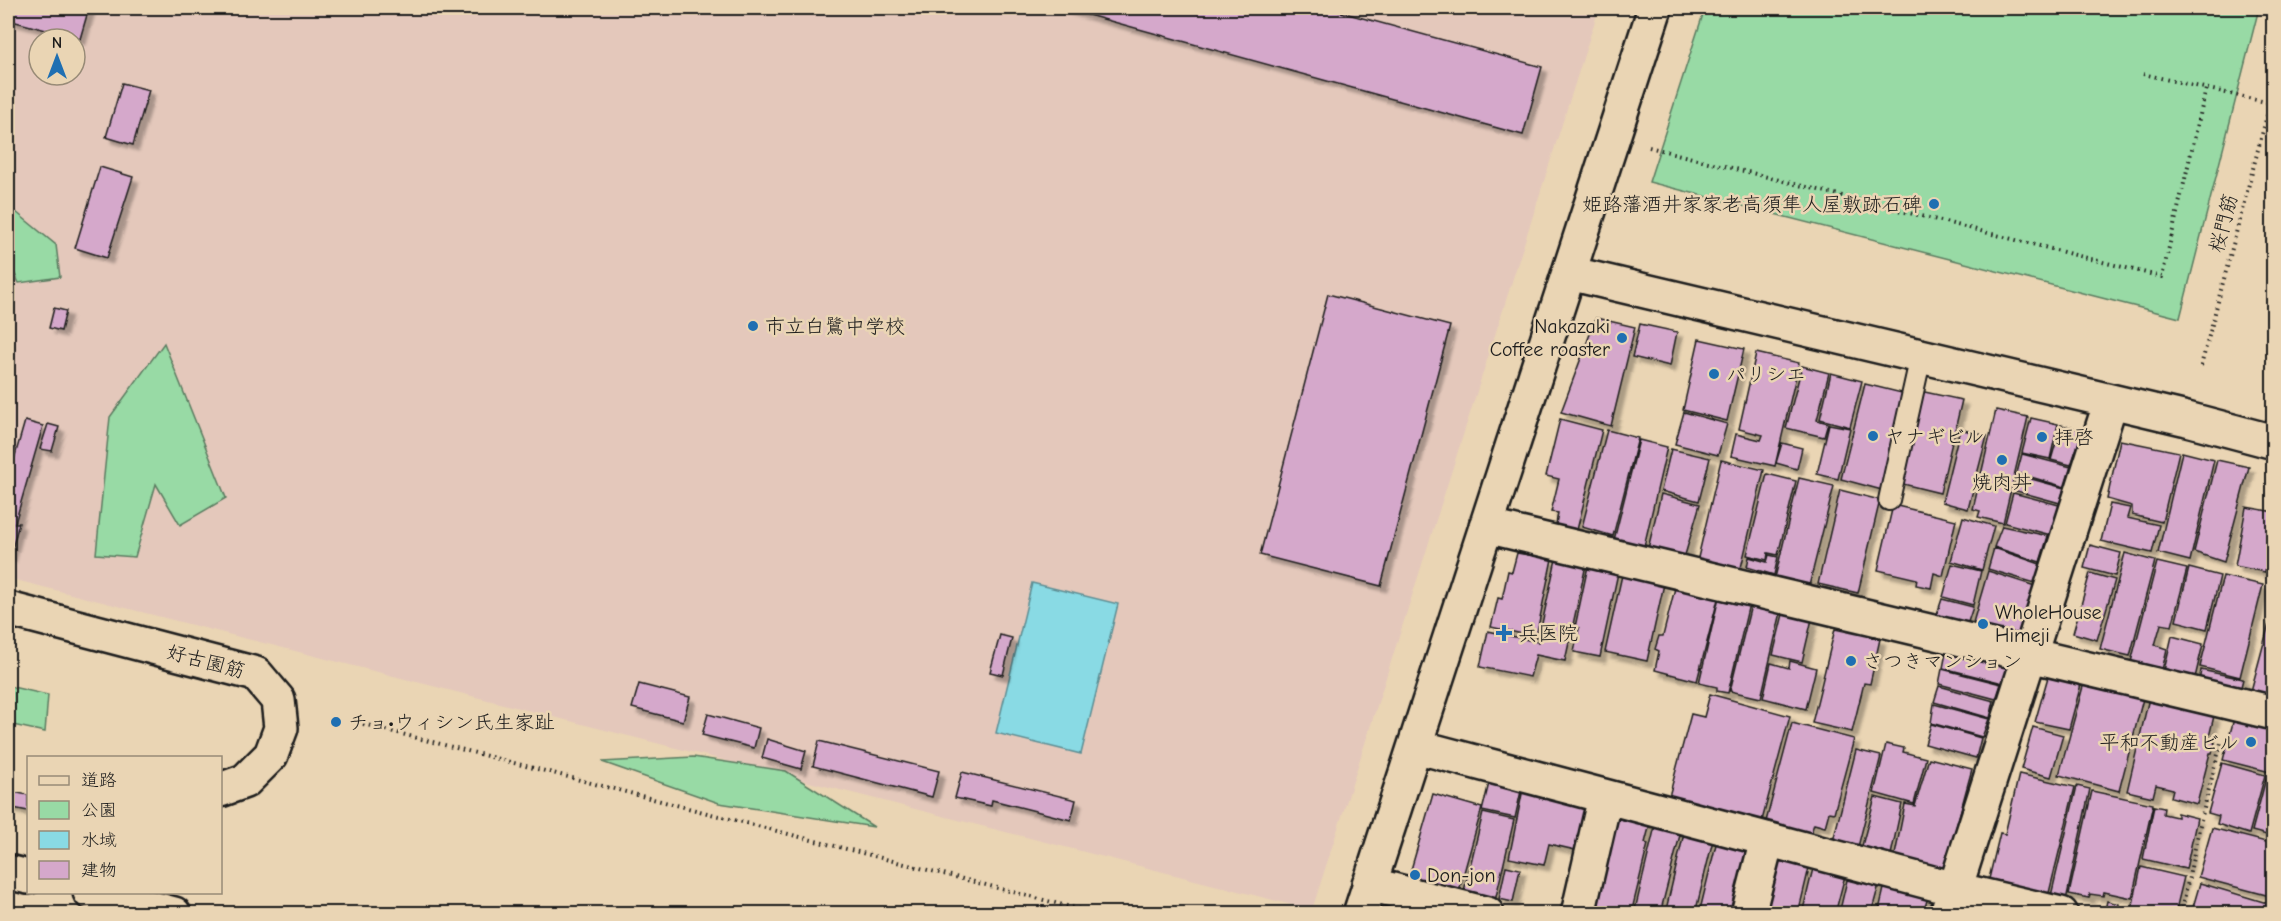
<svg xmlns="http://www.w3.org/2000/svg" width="2281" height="921" viewBox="0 0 2281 921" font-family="'Comic Neue','Klee One',sans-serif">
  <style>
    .built { fill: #e4c8bb; fill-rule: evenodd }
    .green { fill: #98daa5; stroke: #5a7b60; stroke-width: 1.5 }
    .water { fill: #89dae4; stroke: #5d8e94; stroke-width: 1.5 }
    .building { fill: #d5a8cb; stroke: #1c1c1c; stroke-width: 1.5; filter: url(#shadow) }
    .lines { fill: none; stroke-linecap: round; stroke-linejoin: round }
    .lane-casing { stroke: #1c1c1c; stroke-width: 24 }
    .street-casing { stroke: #1c1c1c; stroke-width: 38 }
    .highway-casing { stroke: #1c1c1c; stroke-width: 38 }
    .path { stroke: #1c1c1c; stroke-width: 4; stroke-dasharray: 1.5 4.5; stroke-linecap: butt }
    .lane { stroke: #ead5b4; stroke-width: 20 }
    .street { stroke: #ead5b4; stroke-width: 33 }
    .highway { stroke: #ead5b4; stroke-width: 33 }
    .poi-dot { fill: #1f6fb2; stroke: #ead5b4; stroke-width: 2 }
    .labels { text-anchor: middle; stroke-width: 5; stroke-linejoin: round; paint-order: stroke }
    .poi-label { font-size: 20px; fill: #1c1c1c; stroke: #ead5b4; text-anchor: start }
    .street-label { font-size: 20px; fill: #1c1c1c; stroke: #ead5b4 }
  </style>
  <defs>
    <filter id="shadow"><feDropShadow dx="5.5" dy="5.5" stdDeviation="1.5" flood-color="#0004"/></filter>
  </defs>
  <rect width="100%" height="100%" fill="#ead5b4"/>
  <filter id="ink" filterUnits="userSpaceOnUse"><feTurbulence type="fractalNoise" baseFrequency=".0167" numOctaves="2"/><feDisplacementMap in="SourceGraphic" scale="12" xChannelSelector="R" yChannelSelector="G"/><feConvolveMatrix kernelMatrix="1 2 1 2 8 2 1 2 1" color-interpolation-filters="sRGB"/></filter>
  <g filter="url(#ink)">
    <path class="built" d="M8,8H1599L1312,910L8,578ZM39,39H75V75H39Z"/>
    <path class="green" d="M1705,8H2259L2180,318L1649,182Z
      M16,212L56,245L60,277L19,283L8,259V222Z
      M164,343L226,498L180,525L156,484L135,557L96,554L110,417Z
      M8,686L48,695L45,732L8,724Z
      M693,757L786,771L874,827L719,803L602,762Z"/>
    <path class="water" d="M1032,583L1118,604L1081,754L996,733Z"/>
    <path class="building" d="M8,8H89L80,39L8,20Z
      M1063,8H1326L1542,67L1523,135Z
      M122,83L149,90L133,145L106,137Z
      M100,167L133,177L107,258L75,248Z
      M1328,294L1450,326L1381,586L1260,555Z
      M54,308L66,311L61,331L49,328Z
      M1596,318L1635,327L1611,426L1561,412Z
      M1640,324L1677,332L1670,366L1632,357Z
      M1699,339L1744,349L1727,421L1683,410Z
      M1756,353L1799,363L1775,466L1731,456L1736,434L1761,440L1763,435L1739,429Z
      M1802,366L1829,373L1817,420L1828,423L1824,437L1786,428Z
      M1831,373L1862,381L1850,427L1820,419Z
      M1865,384L1906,394L1882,490L1841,479Z
      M1920,391L1962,400L1940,493L1899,483Z
      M1996,410L2028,417L2003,523L1978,517L1980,511L1973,509Z
      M1684,412L1727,424L1718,455L1675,444Z
      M2031,418L2058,424L2050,459L2022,453Z
      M1560,419L1602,430L1576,534L1555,529L1558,513L1551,512L1559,479L1546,476Z
      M25,421L43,426L15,523H19L10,557L8,556V480Z
      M48,424L59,427L52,451L40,449Z
      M1829,424L1850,428L1838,479L1817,474Z
      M2061,425L2083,430L2071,465L2051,460Z
      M1960,429L1987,436L1968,509L1942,502Z
      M1607,430L1638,438L1613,536L1582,527Z
      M1639,440L1667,447L1643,551L1613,544Z
      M2120,440L2179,452L2162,522L2132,515V506L2107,499Z
      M1782,443L1802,448L1797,469L1776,463Z
      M1671,449L1710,458L1699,501L1661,491Z
      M2182,452L2214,460L2190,561L2158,553Z
      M2022,454L2071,467L2065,487L2017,473Z
      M1721,460L1764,470L1740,572L1697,562Z
      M2217,460L2249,467L2224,562L2194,552Z
      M1767,474L1796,481L1778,555L1768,553L1767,560L1747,555Z
      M2017,475L2064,488L2060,503L2013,490Z
      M1799,478L1834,486L1808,590L1774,582Z
      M1840,490L1880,500L1858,593L1818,584Z
      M2013,493L2059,505L2051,535L2005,523Z
      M1661,494L1700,504L1683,562L1647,553Z
      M2110,504L2130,508L2127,518L2159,525L2152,553L2101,541Z
      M1893,505L1956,520L1943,576L1934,573L1931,588L1916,585L1917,579L1878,570Z
      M2246,507L2274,512V529L2265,572L2235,566Z
      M1963,517L1994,526L1982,570L1951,561Z
      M2002,526L2048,536L2040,562L1994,547Z
      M2090,545L2121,553L2115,576L2084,568Z
      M1994,548L2040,564L2035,583L1988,569Z
      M1517,553L1552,559L1536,637L1491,627L1498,598L1502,599L1508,571L1512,572Z
      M2125,553L2155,561L2130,656L2100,649Z
      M1769,555L1778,557L1774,575L1747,567L1749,557L1767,562Z
      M1556,559L1586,565L1565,661L1536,655L1530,677L1480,667L1488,631L1538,642Z
      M2157,562L2187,569L2172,626L2161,624L2155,645L2167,649L2162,670L2131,662Z
      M1952,564L1981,571L1973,605L1943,597Z
      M1588,566L1618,573L1600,657L1574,652L1579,628L1575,627Z
      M2189,568L2220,576L2207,629L2176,621Z
      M1988,571L2035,586L2018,640L1972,626Z
      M2090,573L2115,580L2097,640L2073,633Z
      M1622,575L1664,584L1647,661L1605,652Z
      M2223,576L2263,585L2240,677L2200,667Z
      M1675,588L1718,599L1697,681L1655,670L1659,651L1655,649L1659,636H1663Z
      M1719,597L1749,604L1728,693L1717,691V687L1699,683Z
      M1942,599L1973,607L1967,625L1936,617Z
      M1751,605L1781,612L1761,698L1730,691Z
      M2274,605V696L2251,691Z
      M1783,614L1812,619L1802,662L1773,655Z
      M1835,629L1880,639L1870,684L1864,683L1852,732L1812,723Z
      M1000,635L1012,638L1003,675L990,672Z
      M2172,636L2203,644L2194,682L2163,675Z
      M1948,643L2009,662L2003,683L1943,668Z
      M1790,661L1816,668L1806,709L1763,698L1771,663L1789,668Z
      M1942,669L2001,684L1996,699L1939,684Z
      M2050,670L2083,677L2069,729L2035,722Z
      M2201,670L2243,679L2240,691L2199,682Z
      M2085,679L2144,695L2119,791L2059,775Z
      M639,684L690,697L683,721L632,708Z
      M1939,686L1994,701L1990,718L1934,702Z
      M1710,694L1790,716L1760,828L1667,804L1691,714L1704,717Z
      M2150,694L2188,703L2186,709L2214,716L2208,741L2215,742L2212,753H2210L2197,804L2171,797L2173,789L2156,785L2153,797L2127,791Z
      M1934,704L1989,719L1982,737L1931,723Z
      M708,714L759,728L754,748L702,735Z
      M2235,715L2274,725V773L2223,760Z
      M1792,723L1854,739L1834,813L1829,812L1825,827L1814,824L1810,836L1764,829Z
      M1931,724L1981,738L1976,758L1925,744Z
      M2033,727L2063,735L2051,777L2021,769Z
      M767,739L806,751L801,769L762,758Z
      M819,741L939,771L932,797L813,766Z
      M1886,744L1904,748L1903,752L1926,758L1914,804L1874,793Z
      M1856,750L1881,756L1858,847L1833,841Z
      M1929,758L1972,769L1942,879L1893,865L1905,804L1915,806Z
      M2222,763L2265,775L2249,834L2217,824L2219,816L2208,813Z
      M1492,771L1523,782L1515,818L1482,811Z
      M962,772L1076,800L1071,820L992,800L991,806L955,798Z
      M2019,774L2075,787L2047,901L1987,887L2000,833L2005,834Z
      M2267,775L2274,777V837L2252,831Z
      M1524,784L1595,799L1584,852L1549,844L1544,865L1509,858Z
      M2077,786L2090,789L2065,905L2050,900Z
      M8,791L28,795V811L8,807Z
      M2092,791L2153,804L2132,898L2104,892L2103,896L2090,894L2089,898L2069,894Z
      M1433,794L1482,808L1458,894L1408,880Z
      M1875,797L1902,804L1889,864L1859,857Z
      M1609,806L1652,816L1645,843L1648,844L1631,914H1582Z
      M2154,806L2164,808L2163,814L2177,817V813L2197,818L2186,869L2143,859Z
      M1483,813L1514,820L1495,901L1464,891Z
      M1655,826L1681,831L1660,914H1634Z
      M2212,828L2274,844V883L2270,896L2198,877Z
      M1684,833L1713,840L1695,914H1665Z
      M1718,836L1759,847L1742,914H1699Z
      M1775,859L1809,868L1798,914H1761Z
      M1815,860L1847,868L1835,914H1802Z
      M1506,866L1520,869L1513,902L1499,899Z
      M2141,867L2184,877L2175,914H2131Z
      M1862,872L1881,877L1871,914H1839L1847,880L1859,883Z
      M1886,880L1929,893L1924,911L1930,914H1878Z
      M2200,883L2267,903L2264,914H2191Z
      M2107,901L2119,904L2118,914H2104Z"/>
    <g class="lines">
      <defs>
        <path id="lane" d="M1889,500L1921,356"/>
        <path id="street" d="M1569,273L2187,419L2274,442
          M1486,526L2274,713
          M8,609L256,674L278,700L281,728L271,755L245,781L220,790
          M1415,746L1955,889L2061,914
          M1369,884L1487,914
          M1360,914L1655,8
          M1578,914L1605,797
          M1748,914L1767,840
          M1947,914L2111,401"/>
        <path id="highway" d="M8,872L28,877
          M90,892L174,914"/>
      </defs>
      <use href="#lane" class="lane-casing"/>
      <use href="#street" class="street-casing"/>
      <use href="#highway" class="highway-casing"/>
      <path class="path" d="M2143,74L2270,103
        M1649,147L2162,277L2206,89
        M2201,366L2274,89
        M363,724L1098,914
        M2181,914L2201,820L2222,739"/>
      <use href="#lane" class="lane"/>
      <use href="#street" class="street"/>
      <use href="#highway" class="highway"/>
    </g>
  </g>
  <g class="poi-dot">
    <circle cx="1934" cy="204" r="6"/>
    <circle cx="753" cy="326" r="6"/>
    <circle cx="1622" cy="338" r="6"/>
    <circle cx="1714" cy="374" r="6"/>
    <circle cx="1873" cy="436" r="6"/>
    <circle cx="2042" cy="437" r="6"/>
    <circle cx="2002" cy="460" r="6"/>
    <circle cx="1983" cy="624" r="6"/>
    <path d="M1501 624h6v6h6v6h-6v6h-6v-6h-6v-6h6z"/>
    <circle cx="1851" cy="661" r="6"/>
    <circle cx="336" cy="722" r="6"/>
    <circle cx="2251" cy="742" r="6"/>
    <circle cx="1415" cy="875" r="6"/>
  </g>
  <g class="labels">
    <g class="poi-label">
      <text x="1922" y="211" text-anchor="end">姫路藩酒井家家老高須隼人屋敷跡石碑</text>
      <text x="765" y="333">市立白鷺中学校</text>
      <text x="1610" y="333" text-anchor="end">Nakazaki<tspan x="1610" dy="23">Coffee roaster</tspan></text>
      <text x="1726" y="381">パリシエ</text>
      <text x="1885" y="443">ヤナギビル</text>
      <text x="2054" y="444">拝啓</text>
      <text x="2002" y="489" text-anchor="middle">焼肉丼</text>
      <text x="1995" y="619">WholeHouse<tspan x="1995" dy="23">Himeji</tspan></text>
      <text x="1518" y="640">兵医院</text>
      <text x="1863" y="668">さつきマンション</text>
      <text x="348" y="729">チョ•ウィシン氏生家趾</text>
      <text x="2239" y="749" text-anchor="end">平和不動産ビル</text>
      <text x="1427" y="882">Don-jon</text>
    </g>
    <g class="street-label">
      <text transform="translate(2223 223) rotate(-75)" y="7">桜門筋</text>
      <text transform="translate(206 661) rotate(15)" y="7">好古園筋</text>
    </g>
  </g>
  <rect width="2281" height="921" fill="none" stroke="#ead5b4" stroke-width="30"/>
  <rect x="15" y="15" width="2251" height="891" fill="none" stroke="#1c1c1c" stroke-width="2" filter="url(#ink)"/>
  <rect x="27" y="756" width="195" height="138" fill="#ead5b4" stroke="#988b77" stroke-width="1.5"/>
  <rect x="39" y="776" width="30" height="9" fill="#ead5b4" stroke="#988b77" stroke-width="1.5"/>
  <text x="81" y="786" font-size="18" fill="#1c1c1c">道路</text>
  <rect x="39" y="801" width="30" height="18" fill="#98daa5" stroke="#988b77" stroke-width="1.5"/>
  <text x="81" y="816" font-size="18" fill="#1c1c1c">公園</text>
  <rect x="39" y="831" width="30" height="18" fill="#89dae4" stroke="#988b77" stroke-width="1.5"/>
  <text x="81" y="846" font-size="18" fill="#1c1c1c">水域</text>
  <rect x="39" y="861" width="30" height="18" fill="#d5a8cb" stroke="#988b77" stroke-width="1.5"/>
  <text x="81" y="876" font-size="18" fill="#1c1c1c">建物</text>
  <g transform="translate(57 57)"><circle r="28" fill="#ead5b4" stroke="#988b77" stroke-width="1.5"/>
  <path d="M0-4.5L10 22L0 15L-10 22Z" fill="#1f6fb2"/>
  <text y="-9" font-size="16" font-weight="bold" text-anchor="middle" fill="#1c1c1c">N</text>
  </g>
</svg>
